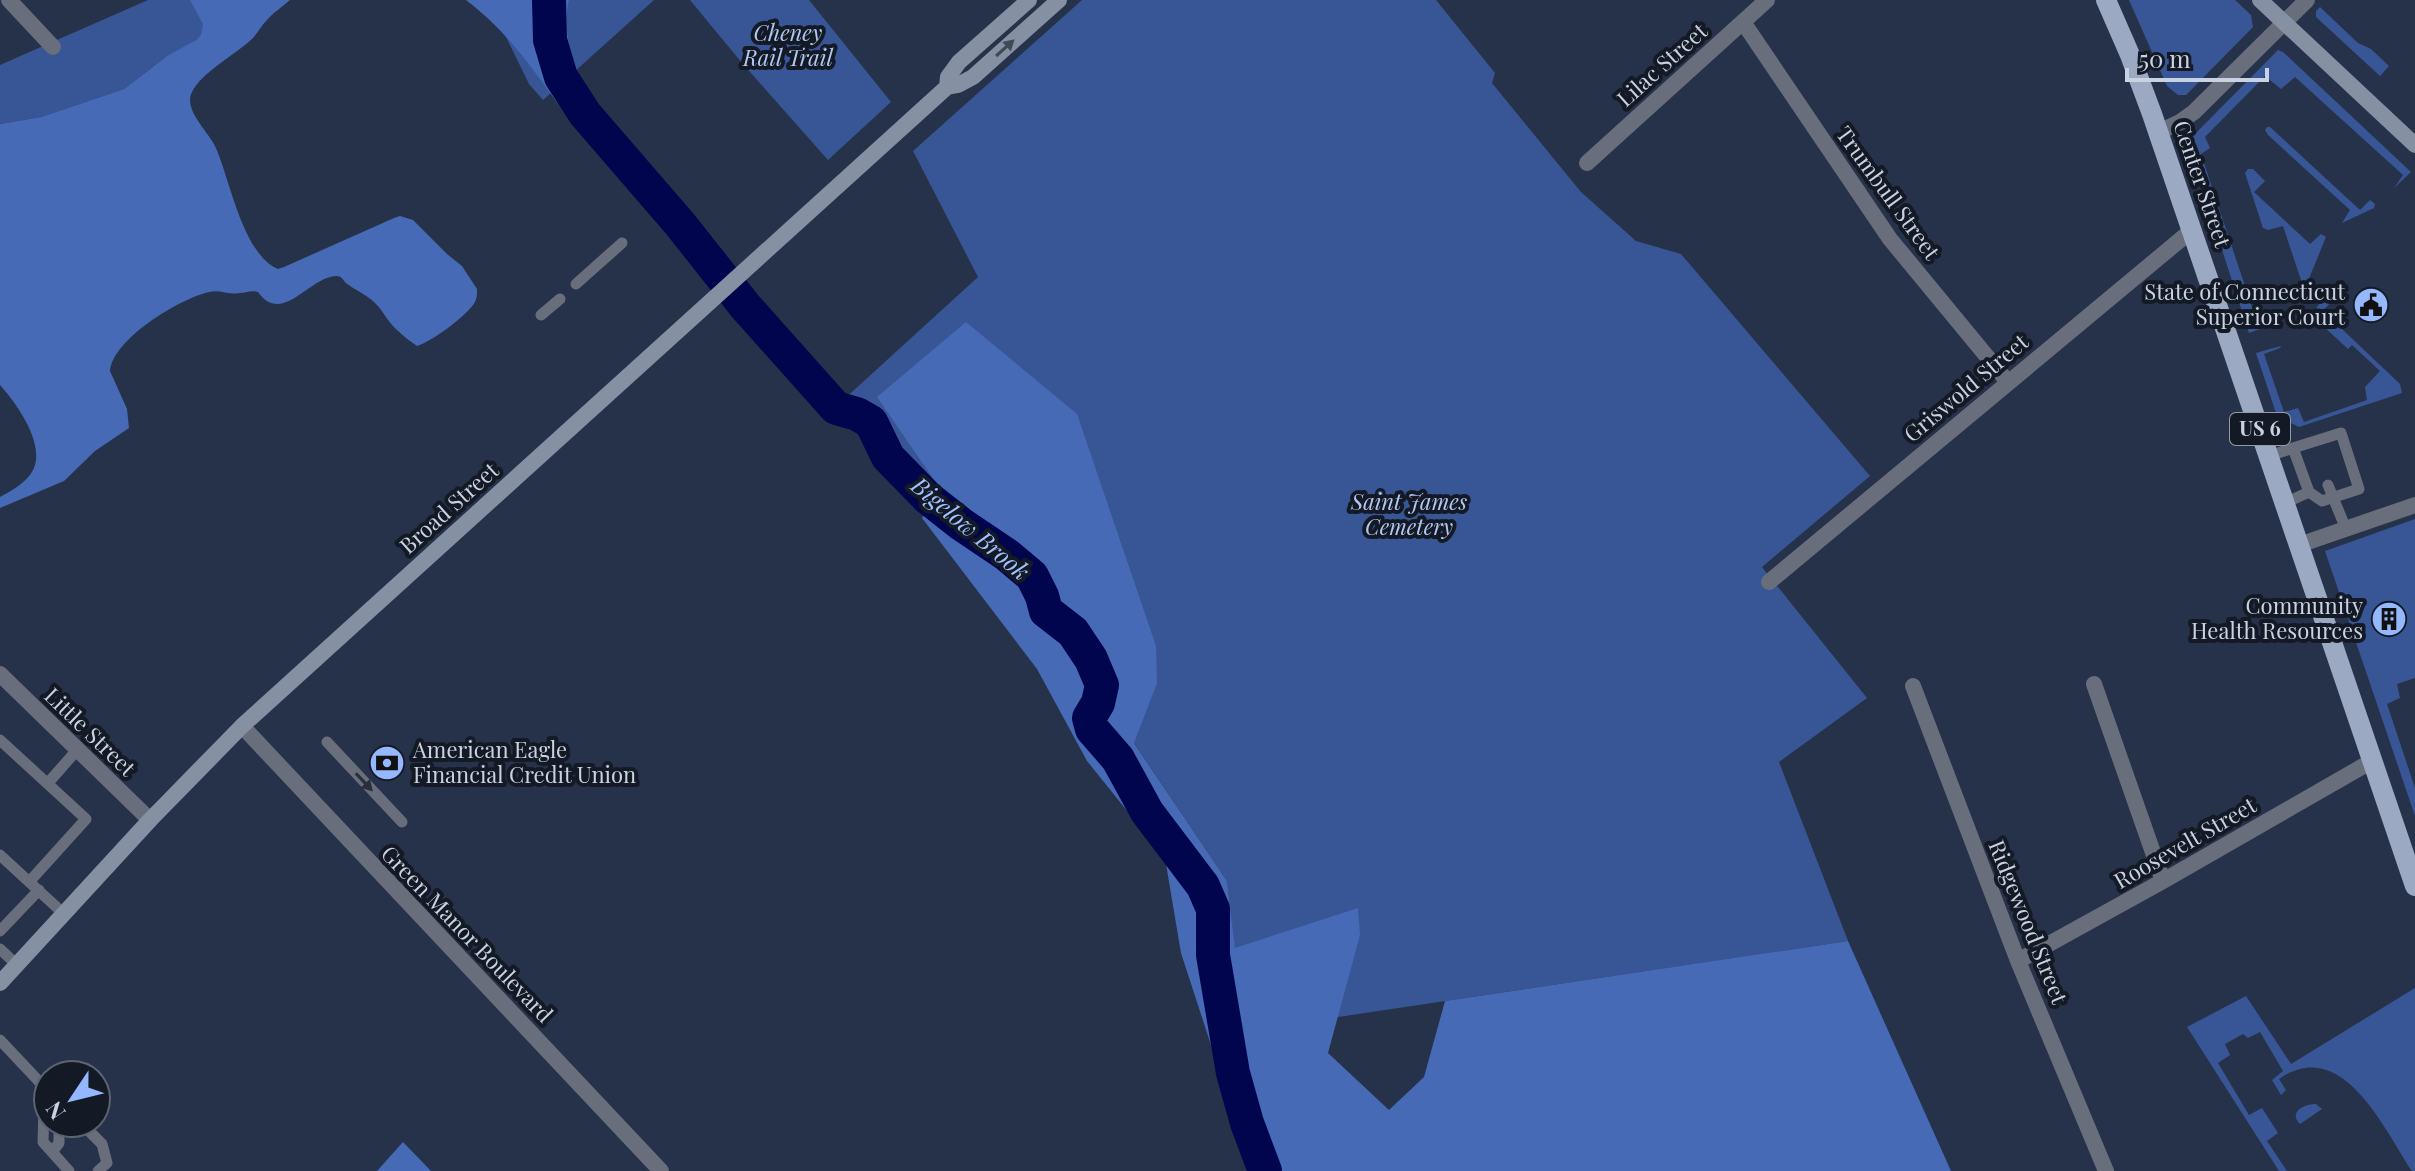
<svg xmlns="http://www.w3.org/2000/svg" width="2415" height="1171" viewBox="0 0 2415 1171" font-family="'Playfair Display',serif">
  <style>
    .green { fill: #385696 }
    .forest { fill: #466ab6 }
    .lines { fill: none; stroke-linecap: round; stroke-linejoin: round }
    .river { stroke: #00054e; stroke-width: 34 }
    .lane { stroke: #686e7b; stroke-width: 11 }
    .street { stroke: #686e7b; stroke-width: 16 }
    .secondary { stroke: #8590a3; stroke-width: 16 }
    .primary { stroke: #9ca9c3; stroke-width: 20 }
    .oneway { fill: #414957 }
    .oneway2 { fill: #292f3a }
    .labels { text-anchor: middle; stroke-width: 8; stroke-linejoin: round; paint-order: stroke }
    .shield { fill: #141a25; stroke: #939ba9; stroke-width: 2 }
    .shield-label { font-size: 20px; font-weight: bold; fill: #c9d2e2 }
    .park-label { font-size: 22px; font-style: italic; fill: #b2c7f1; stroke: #141a25 }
    .street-label { font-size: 22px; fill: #c9d2e2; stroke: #141a25 }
    .poi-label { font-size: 22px; fill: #c9d2e2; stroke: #141a25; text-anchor: end }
    .water-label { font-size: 24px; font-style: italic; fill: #a2c1ff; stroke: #141a25 }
  </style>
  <rect width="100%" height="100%" fill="#26324a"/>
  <path class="green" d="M148,0H258L185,47L167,56L124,89L41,117L0,124V65Z
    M488,0H654L543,100L529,84Z
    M690,0H809L891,102L828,160L742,63Z
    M1082,0H1436L1495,73L1492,83L1581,192L1636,241L1681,254L1870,476L1762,567L1867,698L1779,762L1848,941L1244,1031L1227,881L1112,710L841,402L978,277L913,151Z
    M2129,0H2235L2251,15L2253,27L2190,91L2186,95H2178L2167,86Z
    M2320,7L2358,43L2371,49L2389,66L2380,76L2316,17V11Z
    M2278,50L2283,52L2411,172L2394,188L2403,175L2295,77L2281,89L2265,76L2205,137L2210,148L2201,154L2258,325L2273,322L2271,325L2249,333L2187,142Z
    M2267,127H2270L2360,210L2370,200L2375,204L2374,208L2342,223L2350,210L2268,135L2265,130Z
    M2248,169H2253L2265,181L2254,192L2310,244L2321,234L2326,237L2306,286H2303L2283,226L2268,230L2263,228L2245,173Z
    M2327,293L2333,300L2323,311L2400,384L2402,393L2299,427L2277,416L2256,353L2281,346L2280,348L2264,354L2284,412L2298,408L2304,422L2367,400L2365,387L2380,371L2352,345L2348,349L2322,325L2317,307Z
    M2415,519V678L2397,684L2400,698L2387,704L2415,788V816L2325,551Z
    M2415,988V1171H2412C2384,1129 2342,1035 2279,1079L2286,1090L2281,1095L2272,1080L2283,1071L2260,1032L2248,1038L2243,1034L2225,1044L2230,1055L2218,1063L2249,1115L2262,1108L2278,1133L2267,1141L2287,1171H2279L2187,1027L2246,996L2291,1064Z
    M2316,1104L2322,1109L2300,1124C2288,1112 2304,1104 2316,1104Z"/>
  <path class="forest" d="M190,0H290C282,7 274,12 267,20C261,26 257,34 252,39C235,55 202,72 192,92C183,110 208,131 215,146C230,178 242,254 278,269L284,267L394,218L400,216L413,220L447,254L462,266L477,289C477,294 477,298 475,302C468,315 431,342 417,346C410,341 403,336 397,330C389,323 384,313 377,305C368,295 356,291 346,283C342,279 342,276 336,276C309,277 282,326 258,292C250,290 247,293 240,293C229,295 219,289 209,292C179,299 113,339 110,371L127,409L129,428L95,451L64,481L0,508V497C11,491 22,485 30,475C50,449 17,404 0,385V124L41,117L124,89L167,56L196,40L201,35L203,24Z
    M466,0H569C564,17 568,53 575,69L617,132L698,221L704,234L694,254L686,257C679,252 677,245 671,238C660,224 648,210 636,195C613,166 584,142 563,111C534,70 507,31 466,0Z
    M966,322L1077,414L1156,646L1157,683L1134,743L1227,881L1235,948L1358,908L1360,935L1328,1053L1389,1110L1424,1077L1445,1001L1848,941L1951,1171H1252L1181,953L1165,858L1087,761L1037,669L922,518L941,490L877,397Z
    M403,1142L431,1171H377Z"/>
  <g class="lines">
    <path class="river" d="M549,0L550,40L561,77L585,114L680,224L745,306L836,408L857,414L871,422L888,457L928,498L961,524L1007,555L1032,576L1042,596L1046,611L1073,632L1091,659L1102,685L1098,703L1089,718L1092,729L1118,759L1147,812L1203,886L1213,909V955L1233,1073L1247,1123L1265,1171"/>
    <path class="lane" d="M576,284L622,243
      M541,315L560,299
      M2293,448L2341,433L2359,489L2322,501L2309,492
      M2269,456L2293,448L2309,492L2285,503
      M2328,485L2346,529
      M0,740L86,819L30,881
      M327,742L402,822
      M48,783L77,750
      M0,855L64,914
      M0,931L39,890
      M0,949L17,965
      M0,1040L48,1091
      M48,1094L44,1108L43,1142L69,1171
      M81,1123L102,1144L107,1163L98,1171
      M52,1152L59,1143V1123"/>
    <path class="street" d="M9,0L53,47
      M1743,22L1890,239L2008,382
      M2159,132L2180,122L2194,112L2307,0
      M1587,163L1767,0
      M2299,545L2415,505
      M1769,582L2192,230
      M0,674L150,820
      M2094,684L2163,881
      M1913,686L2018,961L2106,1171
      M242,726L661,1171
      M2018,961L2163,881L2372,761"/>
    <path class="secondary" d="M2260,0L2415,145
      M947,87L948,77L959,62L1029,0
      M0,983L150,820L242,726L947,87L958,85L973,77L1059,0"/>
    <path class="primary" d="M2106,0L2130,55L2152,114L2415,886"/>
  </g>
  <defs><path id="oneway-solid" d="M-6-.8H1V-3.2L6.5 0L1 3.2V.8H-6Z" transform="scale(2)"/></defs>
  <use class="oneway" href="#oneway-solid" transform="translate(1005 48) rotate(-42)"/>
  <use class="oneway2" href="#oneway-solid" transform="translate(364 782) rotate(47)"/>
  <defs>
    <symbol id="civic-disc" viewBox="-11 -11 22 22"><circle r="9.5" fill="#94b7fd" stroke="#141a25"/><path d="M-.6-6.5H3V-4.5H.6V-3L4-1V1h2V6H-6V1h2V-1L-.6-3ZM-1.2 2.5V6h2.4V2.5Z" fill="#111"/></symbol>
    <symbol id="building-disc" viewBox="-11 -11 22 22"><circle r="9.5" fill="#94b7fd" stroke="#141a25"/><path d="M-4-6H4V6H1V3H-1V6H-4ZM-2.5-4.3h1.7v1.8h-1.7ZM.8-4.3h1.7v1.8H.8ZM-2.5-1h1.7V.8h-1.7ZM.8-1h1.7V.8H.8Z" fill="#111"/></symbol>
    <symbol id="bank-disc" viewBox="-11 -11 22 22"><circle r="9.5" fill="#94b7fd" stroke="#141a25"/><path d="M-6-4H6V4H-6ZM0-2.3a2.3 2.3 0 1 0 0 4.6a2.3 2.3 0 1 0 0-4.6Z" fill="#111"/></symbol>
  </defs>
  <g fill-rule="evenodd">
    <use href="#civic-disc" x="2351" y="285" width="40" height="40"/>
    <use href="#building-disc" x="2369" y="599" width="40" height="40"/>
    <use href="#bank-disc" x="367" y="743" width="40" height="40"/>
  </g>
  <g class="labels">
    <rect class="shield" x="2230" y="413" width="60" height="32" rx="6"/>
    <g class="shield-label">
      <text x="2260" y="436">US 6</text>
    </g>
    <g class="park-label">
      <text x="788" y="41">Cheney<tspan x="788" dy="25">Rail Trail</tspan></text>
      <text x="1409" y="510">Saint James<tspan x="1409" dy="25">Cemetery</tspan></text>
    </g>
    <g class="street-label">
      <text transform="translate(1662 65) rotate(-42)" y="8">Lilac Street</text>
      <text transform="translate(2202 184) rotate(71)" y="8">Center Street</text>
      <text transform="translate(1888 193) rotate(54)" y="8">Trumbull Street</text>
      <text transform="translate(1966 388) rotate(-40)" y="8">Griswold Street</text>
      <text transform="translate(449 508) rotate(-42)" y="8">Broad Street</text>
      <text transform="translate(90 732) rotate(44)" y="8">Little Street</text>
      <text transform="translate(2185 843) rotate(-30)" y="8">Roosevelt Street</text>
      <text transform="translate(2028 922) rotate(68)" y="8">Ridgewood Street</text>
      <text transform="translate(467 934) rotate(46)" y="8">Green Manor Boulevard</text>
    </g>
    <g class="poi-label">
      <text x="2345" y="300">State of Connecticut<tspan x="2345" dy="25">Superior Court</tspan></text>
      <text x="2363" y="614">Community<tspan x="2363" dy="25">Health Resources</tspan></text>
      <text x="413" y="758" text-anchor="start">American Eagle<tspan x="413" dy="25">Financial Credit Union</tspan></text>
    </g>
    <g class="water-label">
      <text transform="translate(970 529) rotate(40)" y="8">Bigelow Brook</text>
    </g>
  </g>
  <g transform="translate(72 1099) rotate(235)"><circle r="38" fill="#141a25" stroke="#5c6471" stroke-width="2"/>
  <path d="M0-6L14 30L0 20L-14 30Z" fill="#94b7fd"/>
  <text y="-12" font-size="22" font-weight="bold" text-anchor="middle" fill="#c9d2e2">N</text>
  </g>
  <path d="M2127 68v12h140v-12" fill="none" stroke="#c9d2e2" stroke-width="4"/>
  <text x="2139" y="68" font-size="24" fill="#c9d2e2" stroke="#141a25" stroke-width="6" paint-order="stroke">50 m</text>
</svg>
